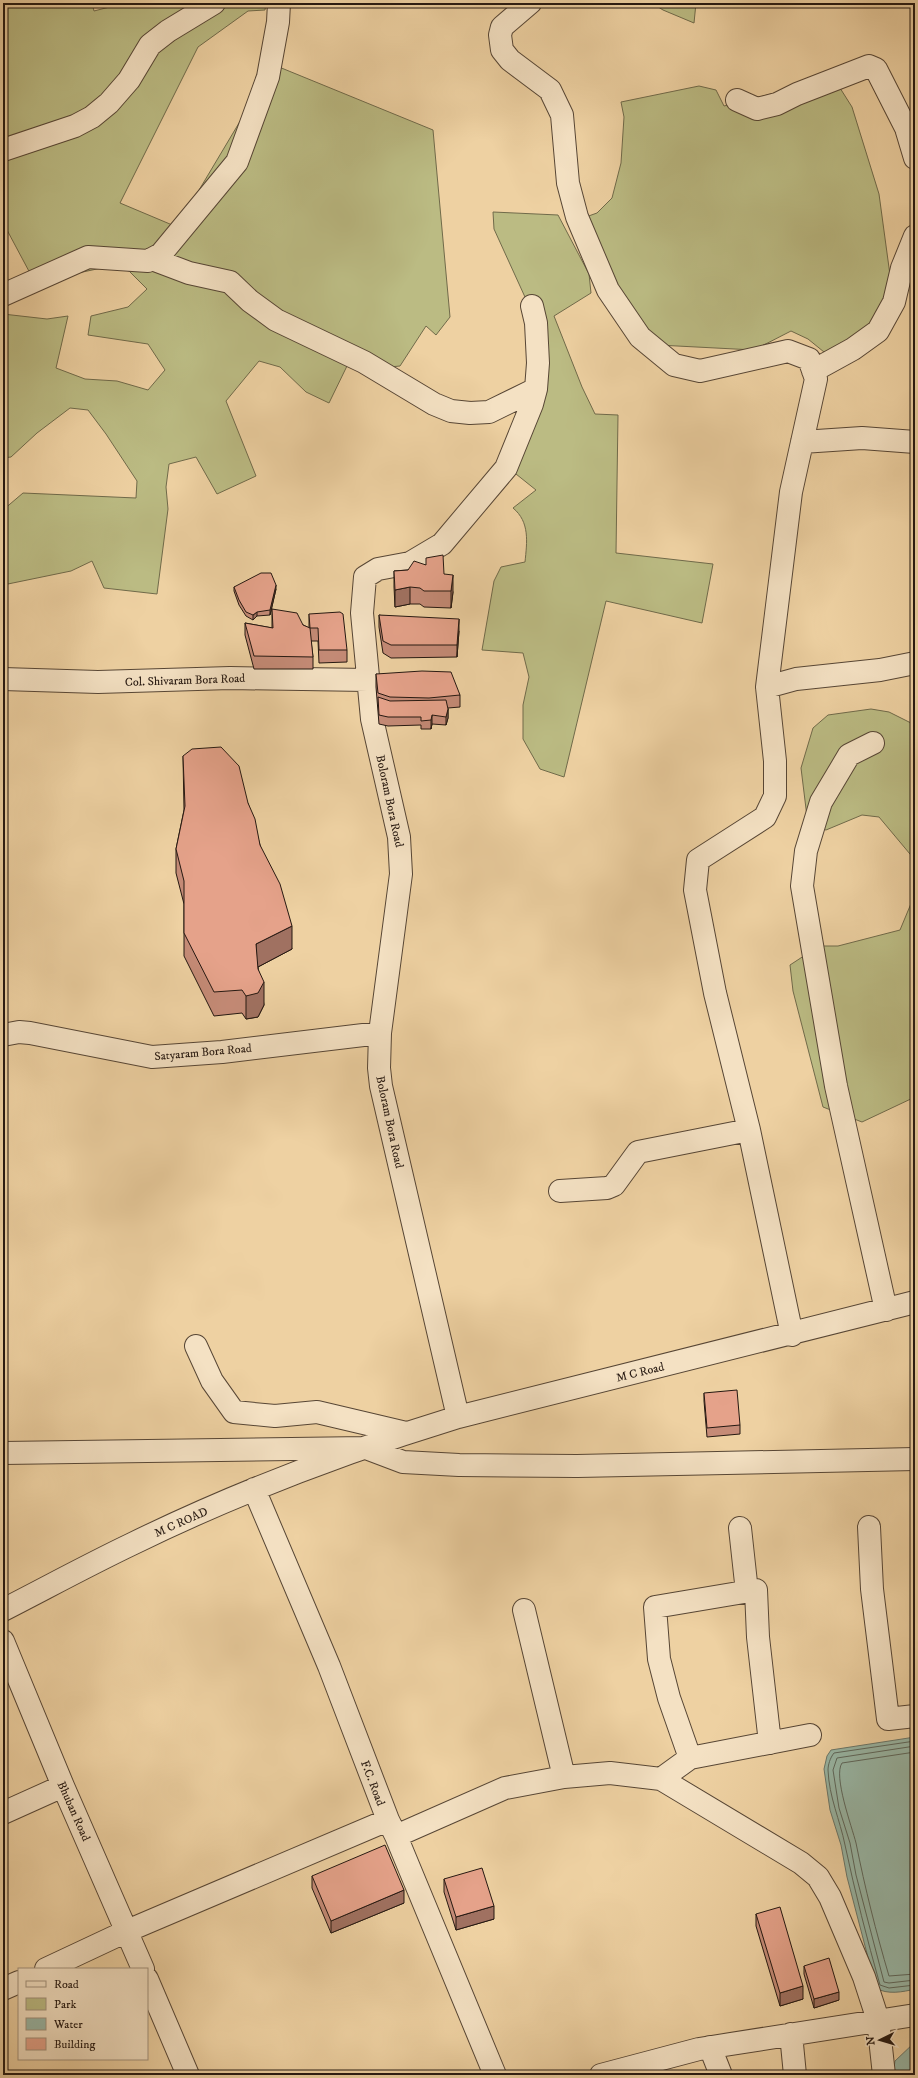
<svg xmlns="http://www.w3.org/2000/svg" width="918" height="2078" viewBox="0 0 918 2078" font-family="'IM FELL DW Pica',serif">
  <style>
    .green { fill: #bbbb83; stroke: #706a4a }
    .water { fill: #99b7a6; stroke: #6b776a }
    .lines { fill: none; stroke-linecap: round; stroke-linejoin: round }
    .shore { stroke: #5f685c; stroke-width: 1 }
    .minor-casing { stroke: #574635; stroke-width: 24 }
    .minor { stroke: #f4e1c3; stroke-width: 22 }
    .wall { fill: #c58b77; stroke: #251811 }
    .shaded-wall { fill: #a07161; stroke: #251811 }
    .building { fill: #e5a28a; stroke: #251811 }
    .labels { text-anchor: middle; stroke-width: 3.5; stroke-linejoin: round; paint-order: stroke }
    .street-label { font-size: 12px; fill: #251811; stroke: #f4e1c3 }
  </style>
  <rect width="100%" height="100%" fill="#eed1a2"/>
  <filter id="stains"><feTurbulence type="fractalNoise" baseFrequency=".005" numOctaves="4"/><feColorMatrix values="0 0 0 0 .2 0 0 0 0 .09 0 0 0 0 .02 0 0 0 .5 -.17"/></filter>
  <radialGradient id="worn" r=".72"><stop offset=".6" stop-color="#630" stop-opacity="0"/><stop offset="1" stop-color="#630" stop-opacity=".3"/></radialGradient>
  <path class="green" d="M3,3H92L94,11L125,3H266L265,10L248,11L198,47L120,203L177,227L242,118L259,69L279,67L433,130L450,317L436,335L426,326L400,366L379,368L347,366L329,403L306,392L280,367L259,361L226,401L256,476L217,494L196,457L169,464L166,487L168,509L157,594L104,588L92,561L71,571L3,585V510L23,493L136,498L137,481L106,434L88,410L70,408L37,433L11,457L3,458V314L47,319L68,316L56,368L85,379L117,381L148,390L165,370L148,344L88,335L91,316L128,307L147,289L129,271L111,266L59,277L39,290L7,230L3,233Z
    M652,3H696L694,23L663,10Z
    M830,79L840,88L852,107L879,194L890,275L883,303L873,321L841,347L824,352L808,339L791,331L754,350L658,345L643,337L583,218L597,213L612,198L621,163L624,117L621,102L699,86L716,90L724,106Z
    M493,212L558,215L589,274L591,293L554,316L582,387L595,414L618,415L616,553L713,564L702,623L606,601L564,777L540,769L523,739V705L529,677L523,653L482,650L494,581L501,567L525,562C527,542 530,522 513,508L536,490L516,474L497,483L532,422L535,319L494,229Z
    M871,709L889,712L915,725V860L879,817L862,815L826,830L808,825L801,768L813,728L828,715Z
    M915,894V1097L862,1122L823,1107L793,991L790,965L819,946H838L900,930Z"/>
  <path class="water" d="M915,1737V1989C903,1992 887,1995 876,1988L847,1877L841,1845L830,1810L824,1769L827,1756L831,1750Z
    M915,2042V2075H893L895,2061Z"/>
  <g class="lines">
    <path class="shore" d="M915,1741L834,1753C830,1758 828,1765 828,1770C829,1797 840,1820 845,1845C855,1892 867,1939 880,1985L889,1988L915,1985
      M915,1746L837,1758L833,1770L839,1808L850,1843L856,1875L884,1982L889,1983L915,1980
      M915,1752L842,1763C833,1776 852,1827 856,1843C865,1888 876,1932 889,1976L915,1974"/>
    <defs>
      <path id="minor" d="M530,3L502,27L500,35L502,50L510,60L550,90L562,115L568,183L577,217L608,290L640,337L674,365L700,371L788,351L809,359L816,379L791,492L767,687L775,761V796L765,817L698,860L695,890L715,993L749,1130L792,1335
        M737,100L757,109L777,104L797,94L869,66L876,69L906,128L915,158
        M3,150L75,126L92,117L109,103L129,80L150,45L168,31L214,3
        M152,259L189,273L230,282L250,301L276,320L364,362L434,404L451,411L470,413L489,412L536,389
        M3,295L88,257L148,261L161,254L237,162L268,77L278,22L279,3
        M813,371L853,349L878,331L894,302L902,268L915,236
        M802,442L862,438L915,442
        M3,679L98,682L230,678L367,680
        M767,687L796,679L880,670L915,663
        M873,743L849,755L821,802L806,851L802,886L836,1086L886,1310
        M3,1035L19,1032L30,1033L152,1057L222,1052L380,1033
        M560,1191L607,1188L614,1185L638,1152L749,1130
        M196,1346L212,1381L234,1412L275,1416L317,1412L406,1433
        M458,1417L381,1086L379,1068L380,1033L401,874L399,837L372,719L362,613L365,577L378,569L410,563L442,544L506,468L532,404L536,389L538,363L536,323L532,306
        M3,1453L366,1448L403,1462L459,1465L577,1466L915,1459
        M254,1489L329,1666L388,1820L396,1836L495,2075
        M869,1527L872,1589L888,1719L915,1716
        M740,1528L747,1592
        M3,1610C46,1588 88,1565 132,1544C236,1493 347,1451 458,1417L915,1302
        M524,1610L564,1777
        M3,1641L63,1786L143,1969
        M690,1758L669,1698L659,1659L655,1607L756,1590L758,1637L770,1743
        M661,1779L690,1758L810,1735
        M3,1813L63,1786
        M396,1836L505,1788L564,1777L610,1773L661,1779L801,1863L818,1877L830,1897L864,1977L878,2020L884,2075
        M46,1969L127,1931L388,1820
        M147,1979L188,2075
        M3,1989L19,1982
        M791,2034L795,2075
        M710,2047L721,2075
        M601,2075L699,2049L915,2015"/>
    </defs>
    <use href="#minor" class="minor-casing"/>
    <use href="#minor" class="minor"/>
  </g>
  <path class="wall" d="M426,565L444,574L453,592L451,608L424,607L420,604H410L395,607L394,587V571L408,570Z
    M234,587L276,589L270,615L257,616L253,620L246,616L239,605L234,591Z
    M272,609L309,628V614L347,650V662L319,663L318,641H311L313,657V669H254L245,635V623L272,628Z
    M379,615L459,631L457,657L391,658L383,653L379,627Z
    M376,674L460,695V707L448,708V718L446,725L432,724L431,729H421V725L388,726L379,724L376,687Z
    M183,756L248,803L260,845L292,949L258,967L264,1005L258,1017L246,1019L242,1013L214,1016L184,956V904L176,873V849L184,810Z
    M704,1393L740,1425V1434L707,1437L704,1401Z
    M312,1876L404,1903L331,1933L312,1888Z
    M444,1879L494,1919L456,1930L444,1892Z
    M756,1914L803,1999L780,2006L756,1926Z
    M804,1966L839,2000L814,2008L804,1974Z"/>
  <path class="shaded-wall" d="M453,575V592L451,608V591Z
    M276,585V589L270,615V610Z
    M410,587V604L395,607V590Z
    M257,612V616L253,620V615Z
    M459,619V631L457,657V645Z
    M448,709V718L446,725V717Z
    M432,715V724L431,729V720Z
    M292,926V949L256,968V944Z
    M264,982V1005L258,1017L246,1019V996Z
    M404,1890V1903L331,1933V1921Z
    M494,1906V1919L456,1930V1917Z
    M803,1986V1999L780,2006V1993Z
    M839,1992V2000L814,2008V1999Z"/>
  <path class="building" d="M443,555L444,574L453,575L451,591H424L420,588L410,587L395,590L394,571L408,570L414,561L426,565V558Z
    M261,573H271L276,585L270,610L257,612L253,615L246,612L239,600L234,587Z
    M272,609L297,613L303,625L310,628L313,657L254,656L245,623L273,628Z
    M340,612L343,614L347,650H319L318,628H310L309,614Z
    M379,615L459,619L457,645H391L383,641Z
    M422,671L451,672L460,695L429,698L390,697L378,693L376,674Z
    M378,697L390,701L446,700L448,709L446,717L432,715L431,720L421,721V717H388L379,715Z
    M221,747L239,766L248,803L255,819L260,845L280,884L292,926L256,944L258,969L264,982L258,993L246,996L242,990L214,992L184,933V881L176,849L185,806L183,756L192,749Z
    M737,1390L740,1425L707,1428L704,1393Z
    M385,1845L404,1890L331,1921L312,1876Z
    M482,1868L494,1906L456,1917L444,1879Z
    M780,1907L803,1986L780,1993L756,1914Z
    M829,1958L839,1992L814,1999L804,1966Z"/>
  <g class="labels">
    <g class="street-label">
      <text transform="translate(185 680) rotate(-2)" y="4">Col. Shivaram Bora Road</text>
      <text transform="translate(390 801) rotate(78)" y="4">Boloram Bora Road</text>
      <text transform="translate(203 1052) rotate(-5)" y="4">Satyaram Bora Road</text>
      <text transform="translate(390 1122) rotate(78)" y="4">Boloram Bora Road</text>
      <text transform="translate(640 1372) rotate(-14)" y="4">M C Road</text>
      <text transform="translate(181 1522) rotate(-24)" y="4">M C ROAD</text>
      <text transform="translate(373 1783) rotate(69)" y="4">F.C. Road</text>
      <text transform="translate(74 1811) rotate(66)" y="4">Bhuban Road</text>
    </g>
  </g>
  <rect width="918" height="2078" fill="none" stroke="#eed1a2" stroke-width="16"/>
  <rect x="4" y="4" width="910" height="2070" fill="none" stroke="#251811" stroke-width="2"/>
  <rect x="8" y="8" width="902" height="2062" fill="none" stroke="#251811"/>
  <rect x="18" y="1968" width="130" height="92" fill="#f4e1c3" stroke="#a1917c"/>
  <rect x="26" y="1981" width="20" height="6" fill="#f4e1c3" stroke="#a1917c"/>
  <text x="54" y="1988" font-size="12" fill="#251811">Road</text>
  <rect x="26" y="1998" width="20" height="12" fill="#bbbb83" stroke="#a1917c"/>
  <text x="54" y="2008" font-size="12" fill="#251811">Park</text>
  <rect x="26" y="2018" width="20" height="12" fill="#99b7a6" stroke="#a1917c"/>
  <text x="54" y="2028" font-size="12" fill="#251811">Water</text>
  <rect x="26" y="2038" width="20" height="12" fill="#e5a28a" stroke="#a1917c"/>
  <text x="54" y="2048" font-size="12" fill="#251811">Building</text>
  <g transform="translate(880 2040) rotate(265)" stroke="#f4e1c3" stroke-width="3" paint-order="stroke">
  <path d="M0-3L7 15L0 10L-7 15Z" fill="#251811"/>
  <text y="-6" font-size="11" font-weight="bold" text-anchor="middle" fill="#251811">N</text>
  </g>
  <rect width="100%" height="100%" filter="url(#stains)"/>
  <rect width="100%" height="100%" fill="url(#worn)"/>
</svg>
